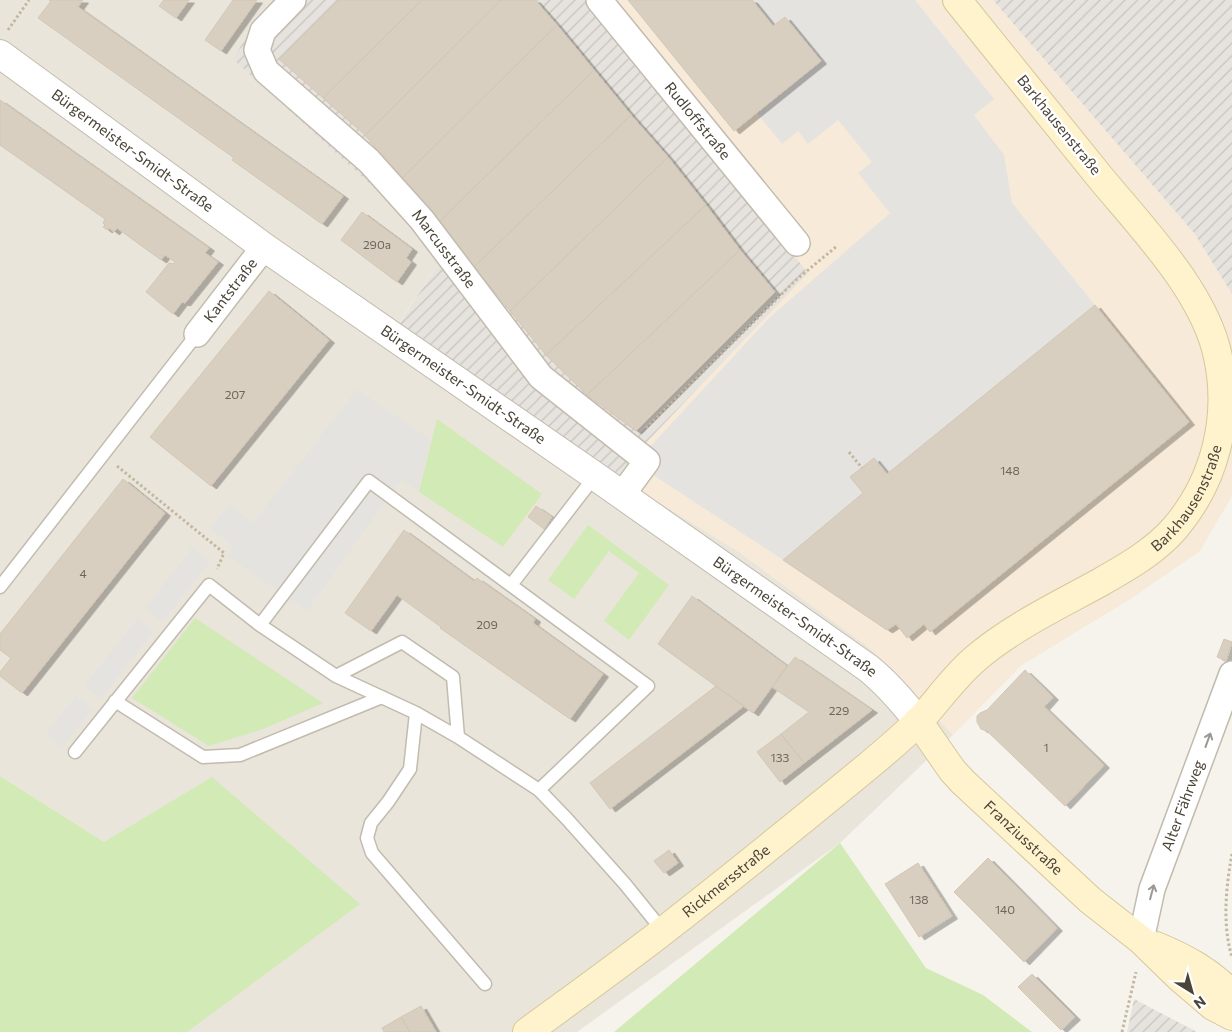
<svg xmlns="http://www.w3.org/2000/svg" width="1232" height="1032" viewBox="0 0 1232 1032" font-family="Commissioner,sans-serif">
  <style>
    .residential { fill: #eae5da }
    .commercial { fill: #f7ead8 }
    .industrial { fill: url(#industrial-furrows) }
    .green { fill: #d2eab5 }
    .parking { fill: #e5e3e0 }
    .building { fill: #d8cfc1; stroke: #d3c7b4; filter: url(#shadow) }
    .lines { fill: none; stroke-linecap: round; stroke-linejoin: round }
    .service-casing { stroke: #c2bbae; stroke-width: 15 }
    .minor-casing { stroke: #c2bbae; stroke-width: 28 }
    .tertiary-casing { stroke: #c2bbae; stroke-width: 30 }
    .secondary-casing { stroke: #d6c79b; stroke-width: 30 }
    .path { stroke: #c4b79f; stroke-width: 3; stroke-dasharray: 2.5 2.5; stroke-linecap: butt }
    .service { stroke: #fff; stroke-width: 12 }
    .minor { stroke: #fff; stroke-width: 25 }
    .tertiary { stroke: #fff; stroke-width: 28 }
    .secondary { stroke: #fff3cd; stroke-width: 28 }
    .oneway { stroke: #9c9892 }
    .labels { text-anchor: middle; stroke-width: 5; stroke-linejoin: round; paint-order: stroke }
    .number-label { font-size: 12px; fill: #6e675b }
    .street-label { font-size: 15px; fill: #4b4439; stroke: #fff }
  </style>
  <defs>
    <pattern id="industrial-furrows" width="10" height="10" patternUnits="userSpaceOnUse" patternTransform="scale(1.25)"><rect width="10" height="10" fill="#e6e2dd"/><path d="M-1 1l2-2M0 10L10 0M9 11l2-2" fill="none" stroke="#c7c3be"/></pattern>
    <filter id="shadow"><feDropShadow dx="5.5" dy="3" stdDeviation="0" flood-color="#0004"/></filter>
  </defs>
  <rect width="100%" height="100%" fill="#f6f3ec"/>
  <path class="residential" d="M0,0H278L415,225L442,259L398,324L618,477L739,552L871,649L953,735L840,843L577,1032H175L104,842L0,776Z"/>
  <path class="commercial" d="M588,0H993L1194,233L1232,294V496L1200,551L1132,598L1022,665L953,735L871,649L739,552L618,477L638,451Z"/>
  <path class="industrial" d="M278,0H588L808,273L638,451L618,477L398,325L442,259L415,225L233,59L252,28Z
    M993,0H1232V294L1194,233Z
    M1134,999L1197,1032H1127Z"/>
  <path class="green" d="M437,419L542,494L503,547L419,492Z
    M588,525L669,585L629,640L604,621L639,573L609,551L574,599L548,580Z
    M195,618L323,703L263,729L209,746L132,698Z
    M0,776L104,842L212,777L360,904L187,1032H0Z
    M840,843L926,968L983,995L1032,1032H614Z"/>
  <path class="parking" d="M752,0H915L994,99L974,115L1004,155L1012,203L1095,305L783,560L635,463L769,318L890,213L858,173L872,162L838,120L808,144L798,131L782,144L757,113L821,61L785,17L773,26Z
    M357,389L431,440L418,491L401,480L307,611L227,556L234,547L210,528L229,504L253,523Z
    M192,548L210,562L162,622L145,608Z
    M138,618L154,631L101,699L84,686Z
    M76,695L93,709L62,747L46,734Z"/>
  <path class="building" d="M49,0H83L78,7L343,196L322,224L232,160L234,158L38,18L51,1Z
    M164,0H189L176,18L159,6Z
    M233,0H257L221,51L205,40Z
    M339,0H422L323,98L279,59Z
    M422,0H501L365,135L323,98Z
    M501,0H535L557,25L401,179L365,135Z
    M628,0H752L773,26L785,17L821,61L734,131Z
    M557,25L594,70L438,223L401,179Z
    M594,70L631,115L474,267L438,223Z
    M0,100L209,248L205,253L218,262L185,303L182,302L173,314L146,292L169,263L174,264L175,262L165,255L161,260L117,228L114,232L109,228L107,230L103,227L105,225L103,223L105,219L0,145Z
    M631,115L668,157L510,311L474,267Z
    M668,157L706,205L546,355L510,311Z
    M706,205L740,250L587,395L546,355Z
    M362,212L412,249L406,258L411,262L397,282L341,240Z
    M740,250L775,292L636,431L587,395Z
    M269,291L329,340L211,486L150,437Z
    M1095,305L1189,422L930,632L924,624L907,638L896,624L887,630L783,560L863,493L850,477L874,458L887,474Z
    M123,479L165,513L22,693L0,676V672L11,658L0,650V634Z
    M536,506L552,517L544,529L528,517Z
    M404,530L474,581L477,578L535,619L533,623L603,674L570,719L440,628L441,627L397,595L371,631L345,613Z
    M692,596L787,666L753,713L658,644Z
    M1224,639L1232,642L1226,661L1217,657Z
    M795,657L872,710L804,763L781,734L809,712L772,687Z
    M1025,670L1053,697L1044,707L1104,765L1065,806L987,731L981,729L977,722V716L980,713L987,710Z
    M716,686L744,706L610,809L590,783Z
    M781,734L804,763L780,782L757,752Z
    M669,850L678,863L664,873L654,861Z
    M988,858L1057,928L1024,962L954,892Z
    M918,863L952,916L919,937L885,884Z
    M1032,974L1075,1017L1061,1030L1018,987Z
    M421,1006L436,1032H410L401,1017Z
    M401,1017L410,1032H384L382,1028Z"/>
  <g class="lines">
    <defs>
      <path id="service" d="M511,585L595,476
        M0,587L197,334
        M260,625L369,481L648,686L539,790
        M336,676L402,642L453,677L458,737
        M115,701L203,757L240,755L382,697
        M416,713L410,769L388,802L371,823L367,838L372,853L485,984
        M75,752L209,585L260,625L336,676L416,713L458,737L539,790L567,819L625,884L663,931"/>
      <g id="minor">
        <path id="s1" d="M293,0L263,31L257,50L266,71L369,161L422,220L541,377L647,461L622,495"/>
        <path id="s2" d="M599,0L797,243"/>
        <path id="s3" d="M197,334L264,247"/>
        <path id="s4" d="M1141,940L1152,889L1232,674"/>
      </g>
      <g id="tertiary">
        <path id="s5" d="M0,54L264,247L595,476L868,668C888,684 903,702 918,721"/>
      </g>
      <g id="secondary">
        <path id="s6" d="M918,721L952,770L963,782L1090,900L1141,940L1179,977L1213,1006L1232,1016"/>
        <path d="M1156,946C1185,958 1211,972 1232,995"/>
        <path id="s7" d="M527,1032C572,999 618,966 662,932C731,878 799,823 867,767C885,752 904,736 921,719C939,699 954,677 975,659C1011,628 1057,606 1099,583C1127,567 1154,552 1175,528C1215,481 1231,418 1218,357C1205,292 1141,227 1099,176C1052,117 1004,59 957,0"/>
      </g>
    </defs>
    <use href="#service" class="service-casing"/>
    <use href="#minor" class="minor-casing"/>
    <use href="#tertiary" class="tertiary-casing"/>
    <use href="#secondary" class="secondary-casing"/>
    <path class="path" d="M8,30L29,0
      M646,428L796,280L837,246
      M849,452L862,468
      M117,466L224,553L217,569
      M1232,854C1226,886 1222,925 1232,957
      M1122,1032L1136,972"/>
    <use href="#service" class="service"/>
    <use href="#minor" class="minor"/>
    <use href="#tertiary" class="tertiary"/>
    <use href="#secondary" class="secondary"/>
  </g>
  <defs><path id="oneway-shaft" d="M-6 0H5M1.5-3L5.5 0L1.5 3" fill="none" stroke-width="1.6" stroke-linecap="round" stroke-linejoin="round" transform="scale(1.25)"/></defs>
  <g class="oneway">
    <use href="#oneway-shaft" transform="translate(1208 740) rotate(-70)"/>
    <use href="#oneway-shaft" transform="translate(1152 892) rotate(-75)"/>
  </g>
  <g class="labels">
    <g class="number-label">
      <text x="377" y="249">290a</text>
      <text x="235" y="399">207</text>
      <text x="1010" y="475">148</text>
      <text x="83" y="578">4</text>
      <text x="487" y="629">209</text>
      <text x="839" y="715">229</text>
      <text x="1046" y="752">1</text>
      <text x="780" y="762">133</text>
      <text x="919" y="904">138</text>
      <text x="1005" y="914">140</text>
    </g>
    <g class="street-label">
      <text dy="5" stroke="none"><textPath href="#s2" startOffset="156">Rudloffstraße</textPath></text>
      <text transform="translate(1059 125) rotate(51)" y="5">Barkhausenstraße</text>
      <text dy="5" stroke="none"><textPath href="#s5" startOffset="164">Bürgermeister-Smidt-Straße</textPath></text>
      <text dy="5" stroke="none"><textPath href="#s1" startOffset="338">Marcusstraße</textPath></text>
      <text dy="5" stroke="none"><textPath href="#s3" startOffset="55">Kantstraße</textPath></text>
      <text dy="5" stroke="none"><textPath href="#s5" startOffset="569">Bürgermeister-Smidt-Straße</textPath></text>
      <text dy="5" stroke="none"><textPath href="#s7" startOffset="856">Barkhausenstraße</textPath></text>
      <text dy="5" stroke="none"><textPath href="#s5" startOffset="974">Bürgermeister-Smidt-Straße</textPath></text>
      <text dy="5" stroke="none"><textPath href="#s4" startOffset="141">Alter Fährweg</textPath></text>
      <text dy="5" stroke="none"><textPath href="#s6" startOffset="158">Franziusstraße</textPath></text>
      <text dy="5" stroke="none"><textPath href="#s7" startOffset="250">Rickmersstraße</textPath></text>
    </g>
  </g>
  <g transform="translate(1192 992) rotate(143)" stroke="#ffffff" stroke-width="4" paint-order="stroke">
  <path d="M0-4L9 19L0 12L-9 19Z" fill="#4b4439"/>
  <text y="-8" font-size="14" font-weight="bold" text-anchor="middle" fill="#4b4439">N</text>
  </g>
</svg>
